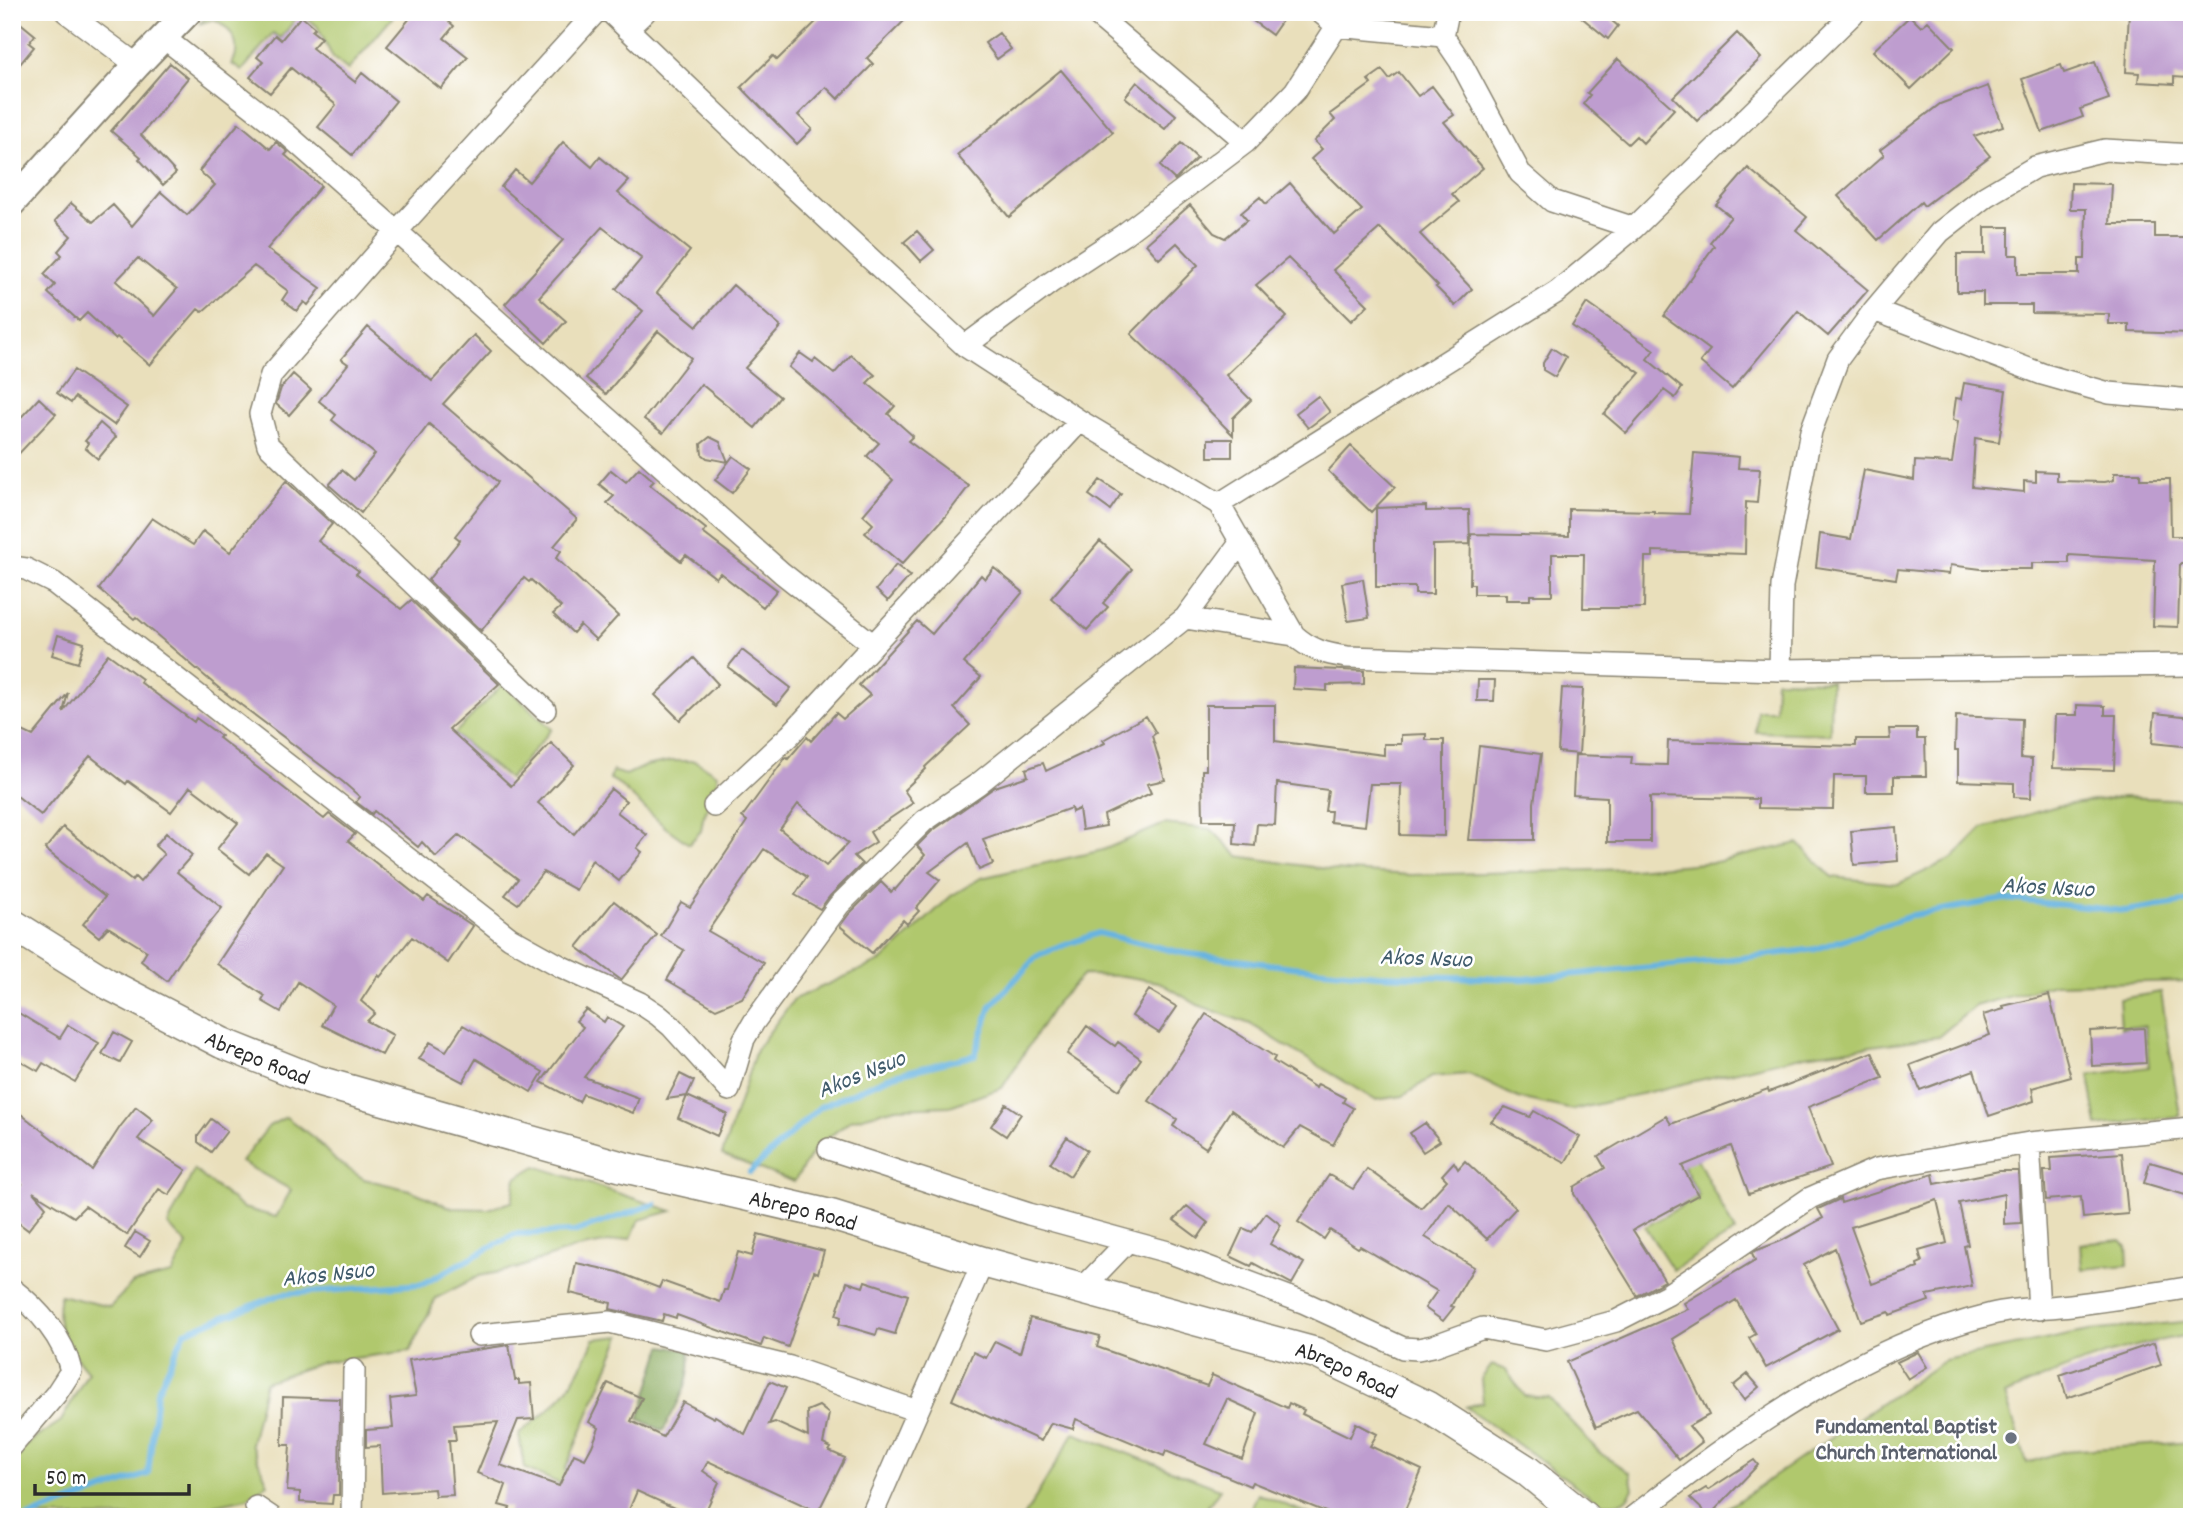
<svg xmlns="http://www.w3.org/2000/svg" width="2204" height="1529" viewBox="0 0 2204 1529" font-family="Dekko,sans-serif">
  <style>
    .green { fill: #b0c86d; stroke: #6e7a4c; stroke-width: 2 }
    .forest { fill: #8cac60; stroke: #5c6c46; stroke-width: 2 }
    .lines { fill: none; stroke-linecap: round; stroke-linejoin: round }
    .stream { stroke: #67b4e1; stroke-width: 6 }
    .building { fill: #be9dcf; fill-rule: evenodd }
    .minor-casing { stroke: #8a8573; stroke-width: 24 }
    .tertiary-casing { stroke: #8a8573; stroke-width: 30 }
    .secondary-casing { stroke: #8a8573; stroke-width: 33 }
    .minor { stroke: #fff; stroke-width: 21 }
    .tertiary { stroke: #fff; stroke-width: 26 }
    .secondary { stroke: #fff; stroke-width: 30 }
    .worship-dot { fill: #6b7280; stroke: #fff; stroke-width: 2.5 }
    .labels { text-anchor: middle; stroke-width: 5; stroke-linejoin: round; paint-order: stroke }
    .street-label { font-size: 23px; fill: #2b2b2b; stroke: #fff }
    .worship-label { font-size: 23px; font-weight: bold; fill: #5b616d; stroke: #fff; text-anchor: end }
    .water-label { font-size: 24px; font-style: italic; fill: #405b6b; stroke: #fff }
  </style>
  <rect width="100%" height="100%" fill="#fff"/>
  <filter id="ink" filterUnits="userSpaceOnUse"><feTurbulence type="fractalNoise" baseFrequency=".0143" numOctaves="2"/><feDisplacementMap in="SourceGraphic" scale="14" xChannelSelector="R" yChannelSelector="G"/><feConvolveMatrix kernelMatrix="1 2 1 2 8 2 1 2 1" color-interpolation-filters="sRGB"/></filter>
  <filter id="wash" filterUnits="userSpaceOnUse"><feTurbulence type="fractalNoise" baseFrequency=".00686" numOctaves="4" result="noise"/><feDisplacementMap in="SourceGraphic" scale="28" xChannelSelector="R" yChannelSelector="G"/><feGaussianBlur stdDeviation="1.57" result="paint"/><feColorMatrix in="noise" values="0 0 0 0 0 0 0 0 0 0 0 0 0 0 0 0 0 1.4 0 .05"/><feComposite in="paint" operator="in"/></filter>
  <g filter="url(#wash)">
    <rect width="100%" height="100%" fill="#e9dfbb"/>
    <path class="green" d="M211,12H397L348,70L333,58L317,26L300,13L281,38L273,33L242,71L232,64C243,45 231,28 214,19L199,24Z
      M1776,680L1831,681L1830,734L1756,732L1757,710H1775Z
      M503,684L552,729L509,779L454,734Z
      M671,761H695L717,774V788L703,818L701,831L689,844L665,827L616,782L610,779L613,771L626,775L645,766Z
      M2123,797L2192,800V981L2054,984L1975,1006L1938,1037L1805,1055L1573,1110L1518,1098L1469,1074L1432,1077L1403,1096L1375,1100L1250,1024L1198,1005L1159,982L1123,976L1083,975L1056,1003L1002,1088L950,1106L896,1108L851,1120L815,1148L794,1182L722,1155L756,1050L794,999L883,960L951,896L981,878L1103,850L1164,824L1211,829L1238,856L1333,870L1410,875L1633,869L1716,862L1798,843L1832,877L1898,884L1952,859L1983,828L2057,806Z
      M2161,992L2180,1116L2097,1126L2089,1075L2149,1067L2145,1026L2121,1028L2119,999Z
      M286,1117L314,1138L336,1161L364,1179L410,1190L452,1208L488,1209L512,1202L516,1178L536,1166L672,1211L639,1220L631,1238L572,1249L515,1269L479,1276L436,1298L410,1351L323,1362L265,1382L251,1444L268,1484L247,1498L215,1505L200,1517H12V1457L22,1447L61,1421L88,1372C66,1346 53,1330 60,1295L110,1307L133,1283L172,1274L187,1245L168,1225L194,1170L243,1208L276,1217L291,1190L241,1162L269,1126Z
      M1688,1141L1735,1232L1673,1270L1645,1227L1699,1196L1674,1148Z
      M2121,1240L2127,1247L2128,1265L2082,1269L2080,1244Z
      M2192,1321V1335C2129,1343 2062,1368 2005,1395L2027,1463L2064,1451L2192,1442V1517H1714L1945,1360L2089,1331Z
      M621,1336L565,1470L570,1474L565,1486L524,1468L519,1434C529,1425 539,1418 549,1409C571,1390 583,1365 594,1339Z
      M1492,1365L1506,1370L1525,1396L1549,1398L1600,1453L1630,1473L1633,1489C1624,1506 1618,1503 1600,1503L1466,1407L1483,1402L1481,1379Z
      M1074,1433L1220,1489L1208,1506L1219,1517H1024Z
      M1258,1494L1316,1517H1246Z"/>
    <path class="forest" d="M662,1346L689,1350C693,1382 677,1404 663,1431L639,1419Z"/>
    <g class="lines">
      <path class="stream" d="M750,1172L820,1107L894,1075L975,1055L991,1006L1038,955L1098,933L1183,953L1292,967L1378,975L1524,979L1715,961L1816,949L1913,915L2005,899L2125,911L2192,901
        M28,1517L148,1474L157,1392L185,1332L282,1294L423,1284L515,1234L574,1232L655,1204"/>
    </g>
    <g id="blocks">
      <path class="building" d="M415,12H438L454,26L444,38L468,57L441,89L387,46Z
        M826,12H913L867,58L873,64L838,99L826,87L798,115L812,129L797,144L741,87L773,56L777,60Z
        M1241,12H1288L1272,35Z
        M1575,12H1601L1618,26L1608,39Z
        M2129,12H2191L2188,78L2174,77V84L2138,82L2139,73L2126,72Z
        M12,16L35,35L29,43L34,47L12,74Z
        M301,16L315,28L312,31L321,38L312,48L355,82L362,73L396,101L352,155L318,127L336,105L291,68L270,93L250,77L263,62L257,57L275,35L281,40Z
        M1910,16L1921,27L1928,21L1954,48L1911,89L1873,51Z
        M999,33L1011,49L997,59L985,43Z
        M1737,33L1761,58L1697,121L1673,97Z
        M1618,59L1674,109L1643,143L1636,136L1628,144L1583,104L1590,95L1587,93Z
        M2095,62L2109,99L2080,109L2083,117L2042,132L2022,79L2061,65L2064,73Z
        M170,63L188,78L141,135L176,173L163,185L139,159L141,157L111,131Z
        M1061,70L1113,132L1009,217L957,155Z
        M1382,70L1389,79L1399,72L1418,96L1432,86L1454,115L1444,122L1483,168L1452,194L1459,202L1420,234L1472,289L1455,306L1436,287L1438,286L1380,228L1333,270L1368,305L1351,321L1288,258L1256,285L1287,317L1226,375L1251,400L1233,418V435L1180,381L1131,334L1198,265L1177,243L1159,259L1146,244L1190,205L1214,233L1225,238L1247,220L1241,213L1260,197L1266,204L1290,183L1334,234L1362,210L1311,159L1322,149L1314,141L1335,120L1330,114L1371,84L1368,80Z
        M1137,82L1176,115L1165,129L1125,97Z
        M1988,86L2003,126L1974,136L1990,156L1924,206L1921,202L1878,240L1838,196L1884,155L1880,150L1940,104Z
        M239,123L270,149L276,142L288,152L285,155L321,186L267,249L321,288L308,305L304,302L297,311L282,300L288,291L254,266L202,312L198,309L150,365L117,337L115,339L87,313L79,321L48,293L55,285L44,274L62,255L58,251L71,236L55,221L71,203L93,222L113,205L132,226L161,192L187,215L215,185L199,171ZM138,258L177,289L154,316L116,281Z
        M563,142L592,167L600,157L629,181L618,193L690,251L657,293L697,326L733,285L781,327L745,368L780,397L755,428L701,384L663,433L644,419L691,358L658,331L606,394L586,378L643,311L616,289L642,258L602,227L539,297L566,321L546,343L505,304L563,240L501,187L515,170L529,182Z
        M1181,143L1197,158L1175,180L1160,166Z
        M1748,168L1807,217L1796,230L1868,290L1828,336L1798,311L1732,389L1700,362L1710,350L1664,316L1714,246L1710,242L1731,217L1716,205Z
        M2071,183L2112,184L2110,224H2155V237H2189L2188,290H2192V334L2129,332V324H2109V314L2032,313V305H1983V292H1957V254H1985V227H2009V255H2018V274H2079V259H2085L2086,209H2070Z
        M917,231L934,250L921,261L904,242Z
        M1587,303L1654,350L1647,359L1682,388L1675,398L1664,390L1626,433L1604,414L1640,373L1572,326Z
        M368,327L432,381L474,335L491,351L443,404L577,519L554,546L561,551L556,558L618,616L596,640L580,625L573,633L553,614L561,607L531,580L529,582L524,578L481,631L428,580L460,540L455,536L498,482L429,424L361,513L329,485L342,470L354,480L375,454L332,420L336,415L319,401L348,364L341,359Z
        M1552,348L1566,357L1555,377L1543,370V363Z
        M800,353L813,362L815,359L834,374L851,355L875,375L867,383L895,406L888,414L913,436L908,441L969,486L946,516L902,564L865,533L873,524L863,515L893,480L867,456L879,443L789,367Z
        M74,370L127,407L114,425L75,397L71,403L57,393Z
        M293,374L311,390L289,415L276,404L281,388Z
        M1964,383L2006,390L1999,442L1975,438L1972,487L2024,492V481L2036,482V471L2057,472V481L2105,482L2114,480V473H2140V479H2170L2171,536H2192V564H2180L2178,627L2153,626L2155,560L2069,555V563H2032V569H1981L1950,565L1949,574L1898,569L1896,579L1816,567L1820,534L1851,539L1864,470L1914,480L1915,461L1952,463L1958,421L1953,420L1956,398L1961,399Z
        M1318,396L1330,412L1308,428L1296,413Z
        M39,398L56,414L12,461V427Z
        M100,423L116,437L98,459L85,448L88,443L85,441Z
        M710,437L720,442L728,462L707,458L702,454L701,444Z
        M1208,439H1232V457H1208Z
        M1351,446L1395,487L1371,512L1328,471Z
        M1694,453L1739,457L1738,468L1760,469L1757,503L1746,502L1745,554L1653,551V557H1645L1644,608H1583L1584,554H1552V595H1530V600H1506V594H1474V584H1470L1471,534L1569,536V509L1654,511V513L1689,514Z
        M733,456L751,469L732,493L715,480Z
        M639,468L654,481L650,485L706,529L703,533L777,590L763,607L720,573L716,578L686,555L681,561L607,503L614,496L599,484L611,470L626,482Z
        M1100,480L1121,494L1110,510L1089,495Z
        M286,481L332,524L318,541L359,571L356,574L401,609L411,600L499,684L449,729L511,786L551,743L574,765L538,803L574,834L611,789L626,801L617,812L647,835L637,848L642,852L619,881L592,860L576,890L543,872L518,904L505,895L518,879L459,835L436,857L422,842L418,847L374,811L372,814L356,802L360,797L343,782L220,689L136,617L134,619L99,589L152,518L193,545L203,531L230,552Z
        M1426,506V511L1469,510L1470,544L1433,545V594H1415V587H1376V508Z
        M1100,541L1132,569L1103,603L1108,607L1087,630L1051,598Z
        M896,565L910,576L888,601L876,590Z
        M994,568L1023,592L964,663L981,677L954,708L970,725L925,767L926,769L904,790L913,803L870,832L876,842L854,856L862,864L830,896L820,909L795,895L807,877L764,849L708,931L764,963L742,998L716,1009L667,980L684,950L661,936L681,902L690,907L747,821L742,817L786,757L788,759L807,737L811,741L836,713L843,719L870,695L859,685L917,621L932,634L981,575L985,579ZM798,804L848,843L826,866L780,829Z
        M1363,579L1369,618L1348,621L1342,583Z
        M58,635L84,643L78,663L52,655Z
        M742,650L791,688L777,705L728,667Z
        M108,654L142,679L140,682L194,722L196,718L221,736L219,738L324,819L329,814L355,834L348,841L424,901L428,896L473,926L448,963L412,937L380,977L378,975L361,1001L375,1013L367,1021L393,1035L382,1055L322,1025L333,1005L298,982L281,1012L262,1001L265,996L217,964L283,865L266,853L249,874L217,849L238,823L190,787L171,812L128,781L126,784L90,756L41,815L12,792V726L33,736L68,693L63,712Z
        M694,658L718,684L680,720L655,695Z
        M1294,668L1364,671V684L1327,685V691L1293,689Z
        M1478,680H1495L1494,701H1477Z
        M1562,688L1583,689L1579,754L1558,752Z
        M1206,705H1275V741L1384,755V744H1401V735L1426,734V740H1444V836L1400,835L1401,784H1370L1365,826L1330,822L1331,811H1325L1328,790L1277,783L1275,825L1257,824L1255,846L1234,844L1235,822H1225V820H1203L1202,770H1206Z
        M2077,705L2105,706V715H2116L2114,770L2053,768L2055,715H2077Z
        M2155,713L2192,717V747L2152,743Z
        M1146,716L1156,733L1152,736L1165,780L1147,784L1151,793L1104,815L1106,826L1082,830L1079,809L1072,812L1071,808L983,839L993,864L979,870L968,843L929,872L940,880L916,908L919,911L907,924L903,920L872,953L840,926L849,914L881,882L891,892L894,889L895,890L925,855L917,846L932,831L995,787L1028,776L1026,769L1043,763L1046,771L1105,743L1103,740Z
        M1956,716L2022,719L2021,758L2032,759L2031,798L2014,797V783L1958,781V750H1955Z
        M1889,729H1917V739H1925L1926,776H1894V792H1866V776H1834L1833,809L1758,808V799L1650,797V842H1607V797L1573,795L1575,755L1632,757L1631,764L1667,765L1668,741L1856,746V739H1890Z
        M1479,746L1541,754L1534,803V840H1468Z
        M63,827L132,881L135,877L140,882L164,854L155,846L166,833L192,855L177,872L222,908L188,950L167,981L141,961L147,951L108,927L99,937L83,924L105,897L45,849Z
        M1896,827L1898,861L1854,865L1851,831Z
        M614,901L657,935L621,980L577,947Z
        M1149,990L1177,1007L1159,1033L1132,1016Z
        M2049,995L2071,1077L2032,1088L2034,1101L1989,1116L1974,1070L1920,1090L1910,1065L1990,1035L1983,1015L2004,1009L2003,1006Z
        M12,1009L60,1038L68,1025L99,1043L75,1082L43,1063L38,1071L12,1056Z
        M586,1009L604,1022L607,1017L623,1027L584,1077L639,1098L633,1113L583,1094L579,1102L541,1082L583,1027L576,1021Z
        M1206,1014L1275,1057L1273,1061L1316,1088L1318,1084L1345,1098L1343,1102L1353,1108L1333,1145L1300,1127L1283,1148L1231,1110L1206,1148L1173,1126L1177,1119L1149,1101Z
        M463,1025L543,1072L531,1092L476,1059L463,1082L419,1059L430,1042L446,1051Z
        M1087,1026L1115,1046L1118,1042L1141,1059L1119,1090L1067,1054Z
        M2144,1028L2146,1063L2092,1066L2090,1031Z
        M114,1032L132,1042L120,1063L102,1054Z
        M1872,1052L1883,1078L1808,1107L1831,1167L1749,1194L1731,1146L1682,1166L1698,1195L1633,1230L1665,1281L1637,1296L1574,1194V1187L1605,1168L1598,1156L1666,1116L1671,1124L1768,1089L1769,1092Z
        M680,1074L694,1081L687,1096L667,1099Z
        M687,1096L727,1114L717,1136L678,1118Z
        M1006,1104L1021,1114L1006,1136L991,1126Z
        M12,1107L92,1170L120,1127L136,1107L153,1120L138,1139L186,1170L169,1195L159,1189L127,1235L85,1206L74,1217L33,1192L46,1207L28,1230L12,1218V1196L22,1184L12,1178Z
        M1505,1107L1530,1117L1534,1111L1580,1137L1565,1163L1491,1122Z
        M211,1119L227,1131L211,1152L198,1142V1136Z
        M1425,1123L1440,1141L1423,1152L1410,1133Z
        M1067,1137L1087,1150L1070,1176L1050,1163Z
        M2122,1153L2128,1214L2083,1218L2081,1197L2046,1200L2044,1171H2052L2051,1158Z
        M1465,1161L1516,1208L1487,1239L1449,1203L1425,1237L1474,1267L1451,1306L1454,1307L1443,1321L1425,1308L1437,1291L1360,1246L1358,1248L1330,1230L1324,1239L1298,1222L1329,1175L1353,1189L1367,1169L1421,1208L1447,1180L1442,1175L1454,1162L1458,1169Z
        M2150,1162L2192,1174V1197L2144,1183Z
        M1999,1171H2018L2021,1223L2004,1224V1194L1959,1203L1968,1245L1964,1246L1972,1286L1927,1295L1929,1301L1890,1315L1889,1312L1861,1321L1835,1248L1804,1265L1838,1329L1766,1368L1749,1338L1756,1334L1736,1300L1673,1339L1709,1415L1689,1426L1702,1442L1679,1460L1637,1409L1596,1427L1567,1362L1688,1309L1684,1303L1755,1260L1752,1253L1755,1251L1781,1241L1823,1218L1818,1209L1840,1199L1841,1203L1933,1174L1935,1184ZM1937,1200L1947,1243L1919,1251L1922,1262L1917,1264L1918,1268L1872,1284L1851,1227Z
        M1187,1206L1208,1223L1198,1238L1174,1220Z
        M1266,1213L1281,1225L1270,1244L1304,1263L1292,1284L1253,1263L1251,1266L1230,1256L1243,1228L1252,1232Z
        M135,1232L150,1241L140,1257L125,1248Z
        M758,1234L824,1251L818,1273L814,1271L788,1347L764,1338L761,1346L677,1315L676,1318L664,1314L662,1321L610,1309L611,1303L570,1293L576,1263L618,1272L659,1288L662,1281L720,1302L724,1290H727L738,1252L752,1256Z
        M865,1281L908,1295L895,1334L878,1329L876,1335L839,1324L841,1317L836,1315L847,1282L863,1287Z
        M1030,1318L1100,1336L1097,1347L1207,1386L1212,1375L1287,1408L1289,1403L1304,1410L1302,1414L1350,1437L1356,1423L1377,1434L1370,1446L1422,1470L1402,1517H1338L1252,1482L1250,1486L1166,1451L1164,1456L1076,1419L1073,1429L1051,1423L1041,1441L952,1400L973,1352L986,1358L995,1341L1020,1353ZM1227,1399L1258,1413L1242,1459L1206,1444Z
        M2154,1343L2161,1365L2067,1398L2060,1375Z
        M509,1345L515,1380H519V1384L531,1383L534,1419L518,1420L500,1465L559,1486L574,1454L585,1459L592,1446L599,1428L589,1422L608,1383L642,1398L631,1421L663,1437L683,1402L714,1418L715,1416L745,1434L770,1381L786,1388L769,1424L775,1422L808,1437L807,1411L819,1406L829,1414L823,1444L831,1448L829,1451L845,1458L818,1512L708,1461L703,1471L719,1482L703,1517H694L637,1491L626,1517H520L508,1512L510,1508L499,1505L506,1485L477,1473L498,1422L454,1425L456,1440H449L453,1495L435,1496L434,1489L382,1493L380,1446L366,1447V1430L393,1428L390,1399L416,1396L409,1360Z
        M1918,1352L1927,1367L1908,1379L1897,1362Z
        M1748,1374L1759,1387L1744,1400L1733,1386Z
        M283,1397L340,1399L339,1495H333L332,1504L300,1502V1492L287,1491L290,1445H282Z
        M1754,1460L1758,1465L1709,1516L1690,1498L1706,1488L1708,1490Z"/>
    </g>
  </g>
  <g filter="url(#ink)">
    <use href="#blocks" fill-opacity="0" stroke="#8a8573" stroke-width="2"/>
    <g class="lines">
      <defs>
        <path id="minor" d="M66,12L137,65
          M610,12L782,177L965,346L1080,421L1219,504L1294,635C1310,650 1326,654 1347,657L1780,670L2192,665
          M1093,12L1246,142
          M1320,12L1337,26L1443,36L1460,61L1520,173L1552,201L1634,228
          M627,29L645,12
          M1443,36L1448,12
          M164,38L288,135L782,573L872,644
          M1874,310L2042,374L2109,393L2192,400
          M965,346L1050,283L1123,235L1246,142L1295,91L1346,12
          M1219,504L1557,292L1634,228L1855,12
          M12,567L26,569L54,583L510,938L562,967L640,1003L658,1015L671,1026L729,1090L744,1039L754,1022L839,905L924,821L978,784L1185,618L1241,542
          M1185,618L1294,635
          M1780,670L1782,586L1811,431L1838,359L1874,310L1940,232L1986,196L2035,167L2105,150L2192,155
          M545,710L268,445L260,414L271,375L397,231L596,12
          M714,806L790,735L1080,421
          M2029,1143L2192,1128
          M829,1149L1029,1214L1168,1252L1305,1303L1403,1348L1418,1349L1433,1346L1483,1328L1546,1340L1616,1321L1667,1295L1810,1198L1876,1169L2029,1143L2039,1309
          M12,1289C38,1309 64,1338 71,1371L56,1394L12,1446
          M1082,1289L1128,1241
          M479,1335L610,1322L790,1367L917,1411
          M256,1507L271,1517
          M352,1517L354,1370
          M871,1517L983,1262
          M1633,1517C1741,1433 1857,1347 1992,1314C2017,1308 2045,1308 2071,1305C2111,1300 2151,1294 2192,1287"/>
        <path id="tertiary" d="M12,203L137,65L188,12"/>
        <g id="secondary">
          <path id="s1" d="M12,924L108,984L222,1043L317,1081L623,1167L831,1215L983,1262L1316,1353L1426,1406L1526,1470L1584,1517"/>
        </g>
      </defs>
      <use href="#minor" class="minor-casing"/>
      <use href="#tertiary" class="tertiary-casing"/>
      <use href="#secondary" class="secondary-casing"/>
      <use href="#minor" class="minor"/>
      <use href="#tertiary" class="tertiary"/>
      <use href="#secondary" class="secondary"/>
    </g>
  </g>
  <circle class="worship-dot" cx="2011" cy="1438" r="7"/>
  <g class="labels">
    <g class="street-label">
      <text dy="8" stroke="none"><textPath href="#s1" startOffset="280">Abrepo Road</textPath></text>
      <text dy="8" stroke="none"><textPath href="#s1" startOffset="847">Abrepo Road</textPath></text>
      <text dy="8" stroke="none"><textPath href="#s1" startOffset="1414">Abrepo Road</textPath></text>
    </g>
    <g class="worship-label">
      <text x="1997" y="1433">Fundamental Baptist<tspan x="1997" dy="26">Church International</tspan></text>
    </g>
    <g class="water-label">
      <text transform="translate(2048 886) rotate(3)" y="8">Akos Nsuo</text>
      <text transform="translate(1426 957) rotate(2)" y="8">Akos Nsuo</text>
      <text transform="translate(861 1073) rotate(-22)" y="8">Akos Nsuo</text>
      <text transform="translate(328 1273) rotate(-6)" y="8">Akos Nsuo</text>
    </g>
  </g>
  <rect width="2204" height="1529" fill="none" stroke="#fff" stroke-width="42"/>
  <path d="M35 1484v10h154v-10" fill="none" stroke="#2b2b2b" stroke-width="3.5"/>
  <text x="46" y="1484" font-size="21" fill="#2b2b2b" stroke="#ffffff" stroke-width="5" paint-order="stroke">50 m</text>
</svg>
